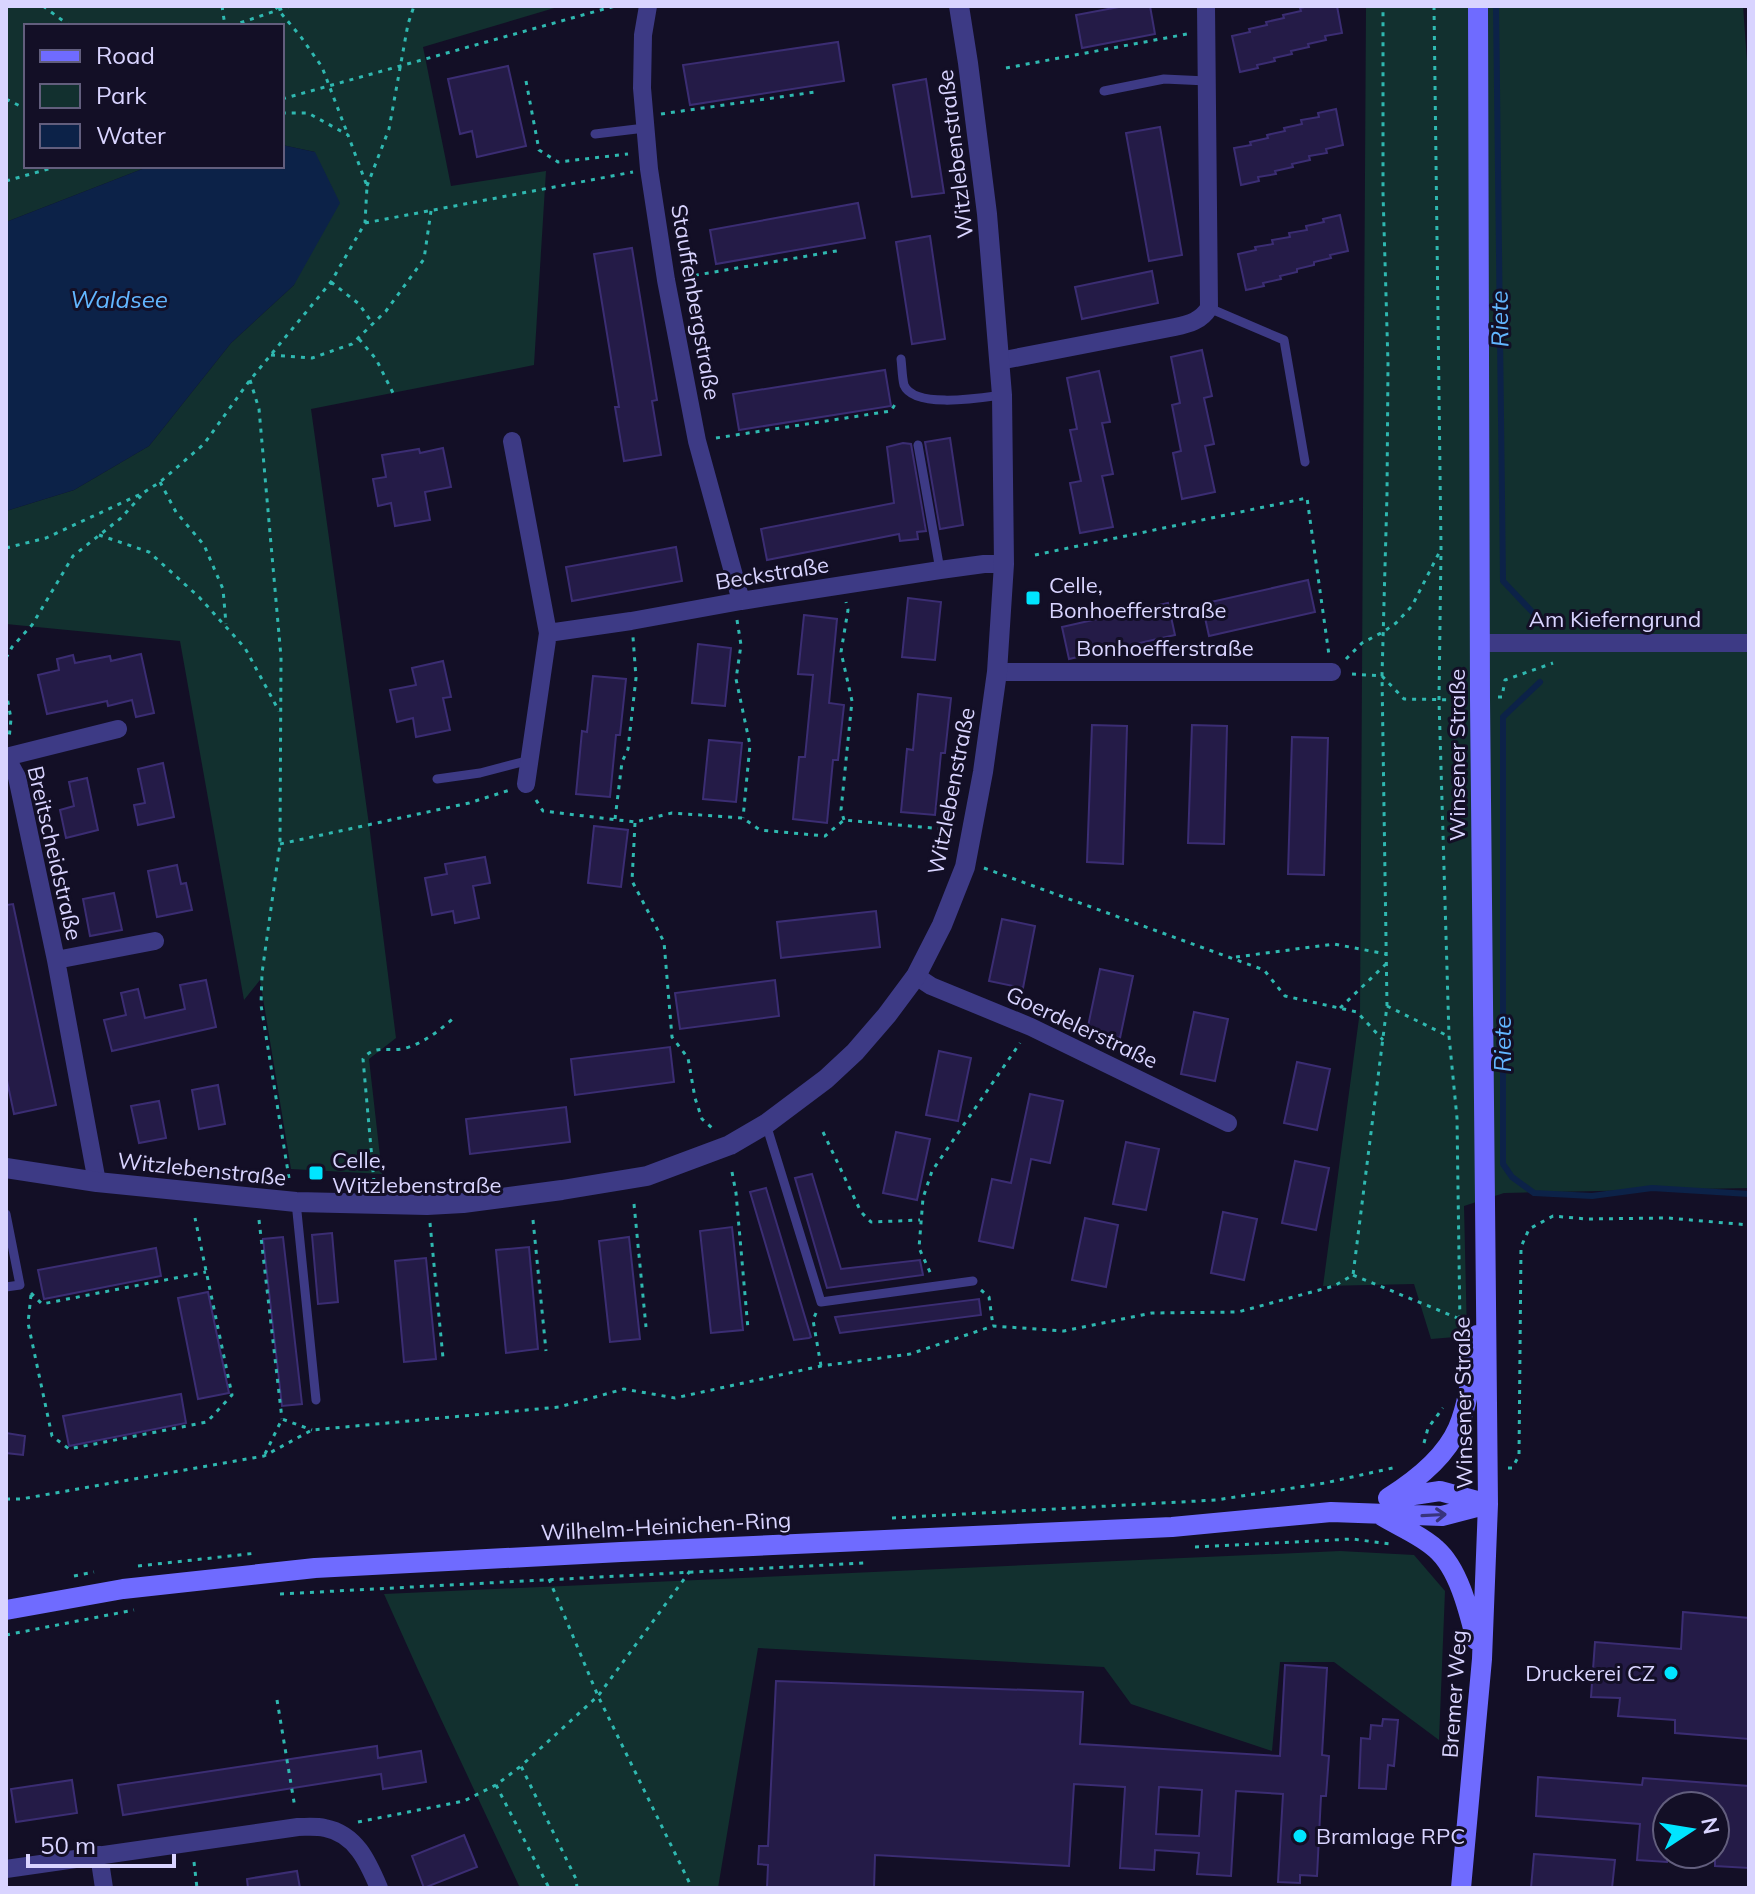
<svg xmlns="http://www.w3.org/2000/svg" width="1755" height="1894" viewBox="0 0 1755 1894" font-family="Mulish,sans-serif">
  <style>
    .green { fill: #12302f }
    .water { fill: #0c2248 }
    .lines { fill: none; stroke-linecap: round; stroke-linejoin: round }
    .stream { stroke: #0c2248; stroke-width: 6 }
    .building { fill: #241b47; stroke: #3b2d73; stroke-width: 2; fill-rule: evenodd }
    .path { stroke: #2fb8b0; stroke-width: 3; stroke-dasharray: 4 6; stroke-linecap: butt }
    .service { stroke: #3d3a85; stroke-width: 9 }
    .minor { stroke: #3d3a85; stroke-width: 18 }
    .tertiary { stroke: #3d3a85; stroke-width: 20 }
    .secondary { stroke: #6f6bff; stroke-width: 20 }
    .oneway { stroke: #38347d }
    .poi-dot { fill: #00e5ff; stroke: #130f26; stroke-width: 3 }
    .labels { text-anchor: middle; stroke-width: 6; stroke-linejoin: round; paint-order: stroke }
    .street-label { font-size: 22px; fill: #d9d4ff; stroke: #130f26 }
    .poi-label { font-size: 22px; fill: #d9d4ff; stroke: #130f26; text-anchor: start }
    .water-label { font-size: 24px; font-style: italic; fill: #62b6ff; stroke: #130f26 }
  </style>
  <rect width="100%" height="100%" fill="#130f26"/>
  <path class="green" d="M6,6H561L423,47L451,186L546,171L534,365L311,409L370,832L396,1038L369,1059L382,1174L291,1169L260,980L244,1000L180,641L6,624V511L74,490L149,446L231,343L294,285L315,152L282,145V26H26V166H150L6,222Z
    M1366,6H1743L1749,89V1188L1504,1193L1464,1206L1467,1336L1431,1339L1414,1284L1323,1286L1360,1011Z
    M1340,1551L1414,1555L1445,1591L1439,1740L1334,1662H1280L1272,1751L1131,1704L1104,1667L758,1648L718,1888H520L419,1672L384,1594Z"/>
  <path class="water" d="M282,145L315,152L340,203L294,285L231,343L149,446L74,490L6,511V222L150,166H282Z"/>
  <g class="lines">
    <path class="stream" d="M1496,6L1503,581L1538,618
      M1540,682L1503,717V1164L1512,1177L1534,1193L1592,1196L1652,1188L1749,1194"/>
  </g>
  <path class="building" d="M1124,6H1150L1155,34L1082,48L1076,15Z
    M1309,6H1337L1342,33L1325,36L1326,40L1308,44L1309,47L1291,51L1292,54L1274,58L1275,61L1257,65L1258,68L1240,72L1232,36L1250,32L1249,29L1267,25L1266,22L1284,18L1283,15L1301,11L1300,8Z
    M838,42L844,81L690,105L683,65Z
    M508,66L526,146L477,157L472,131L460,134L448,79Z
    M926,79L944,193L912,197L893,85Z
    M1336,109L1343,145L1326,149L1327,153L1309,156L1310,160L1292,164L1293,167L1275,171L1276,174L1258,177L1259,181L1241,185L1234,148L1251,145L1250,142L1268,138L1267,135L1285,131L1284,128L1302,124L1301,120L1319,117L1318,113Z
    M1160,127L1182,255L1149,261L1126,133Z
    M858,203L865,238L716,264L710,230Z
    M1340,215L1348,251L1330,255L1331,258L1314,262V265L1297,269V272L1280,276L1281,279L1263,283L1264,286L1246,290L1238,254L1256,250L1255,247L1273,244L1272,240L1290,237L1289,233L1307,230L1306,226L1324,222L1323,219Z
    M930,236L945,339L912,344L896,242Z
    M632,248L657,400L652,401L661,455L624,461L615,407H619L594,254Z
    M1152,271L1158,303L1082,319L1075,287Z
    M1202,350L1212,396L1204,398L1214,444L1205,446L1215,492L1182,499L1173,453L1181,451L1172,405L1180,403L1171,357Z
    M885,370L891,406L739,430L733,394Z
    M1099,371L1110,422L1102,423L1113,474L1102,476L1113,527L1080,533L1070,483L1081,481L1070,430L1077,429L1067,378Z
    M950,438L963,525L940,529L925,442Z
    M903,443L911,444L926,531L917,532L918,539L900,541L899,534L767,560L761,529L894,503L887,447Z
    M443,448L451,487L425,492L430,520L395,526L391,503L378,506L373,479L386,477L382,455L419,449L420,453Z
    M676,547L682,581L572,601L566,567Z
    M1308,580L1315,612L1209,636L1202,604Z
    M908,598L941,602L935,660L902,657Z
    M1168,603L1175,635L1069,659L1062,627Z
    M804,615L837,619L829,703L844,705L838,760H833L827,823L793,819L799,757H805L813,675L798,674Z
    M698,644L731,648L725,706L692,703Z
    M141,654L154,713L136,717L132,700L108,706L107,701L47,714L38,675L59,670L57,659L73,655L75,663L110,656L111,661Z
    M443,661L451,697L443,698L450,730L416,737L413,718L397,722L390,690L416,685L412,668Z
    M593,676L626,679L620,735H616L610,797L576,794L582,731L587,732Z
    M918,694L951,698L945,753H941L935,815L901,812L907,749L913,750Z
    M1092,725L1127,726L1123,864L1087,862Z
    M1192,725L1227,726L1224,844L1188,843Z
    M1292,737L1328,738L1324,875L1288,874Z
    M709,740L742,743L736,802L703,799Z
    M163,763L174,817L138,825L134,805L145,803L138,769Z
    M87,778L98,830L66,838L60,810L74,806L69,782Z
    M594,826L628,830L621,887L588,883Z
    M485,857L490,883L473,886L479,918L455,923L453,911L432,915L425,878L447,874L445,864Z
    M177,865L181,884L186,883L192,910L157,917L148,871Z
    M114,893L122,930L90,936L83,899Z
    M13,904L56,1105L14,1114L6,1076V905Z
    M876,911L880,947L781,958L777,922Z
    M1002,919L1035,926L1023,988L989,981Z
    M1100,969L1133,976L1120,1038L1087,1031Z
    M206,980L216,1027L112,1051L104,1020L126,1015L121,993L138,989L145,1018L185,1009L180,985Z
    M775,980L779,1016L680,1029L675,993Z
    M1194,1012L1228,1019L1215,1081L1181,1074Z
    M670,1047L674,1082L575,1095L571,1059Z
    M939,1051L971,1058L958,1121L926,1115Z
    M1297,1062L1330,1069L1317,1130L1284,1123Z
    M218,1085L225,1124L199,1129L192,1090Z
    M1030,1094L1063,1101L1050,1163L1031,1159L1013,1248L979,1241L992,1179L1011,1183Z
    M159,1101L166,1138L139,1143L131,1106Z
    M566,1107L570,1142L470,1154L466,1119Z
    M896,1132L930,1139L917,1200L883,1193Z
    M1126,1142L1159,1149L1146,1210L1113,1204Z
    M1295,1161L1329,1168L1316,1230L1282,1223Z
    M812,1174L841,1269L920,1260L923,1275L827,1288L795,1178Z
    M766,1188L811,1337L809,1338L794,1340L750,1192Z
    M1223,1212L1257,1219L1244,1280L1211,1273Z
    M1085,1218L1118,1225L1106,1287L1072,1280Z
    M732,1227L743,1330L711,1333L700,1231Z
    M332,1233L338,1302L318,1304L312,1235Z
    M283,1237L302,1404L282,1406L263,1239Z
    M629,1237L640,1339L610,1342L599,1241Z
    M529,1247L538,1349L506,1353L496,1250Z
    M156,1248L161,1276L44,1299L38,1270Z
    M426,1258L436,1359L404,1362L395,1261Z
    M208,1292L229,1393L198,1399L178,1298Z
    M979,1299L981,1315L840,1333L835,1317Z
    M181,1394L186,1423L69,1446L63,1416Z
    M6,1433L25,1436L23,1455L6,1453Z
    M1683,1612L1749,1618V1739L1675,1733V1720L1618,1716L1620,1698L1591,1697L1595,1642L1681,1649Z
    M1285,1665L1327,1668L1322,1755L1329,1756L1326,1796H1321L1317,1876L1300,1875V1883L1278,1882L1283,1794L1236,1791L1231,1876L1197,1874L1199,1853L1155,1850L1154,1870L1120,1868L1125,1787L1074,1784L1069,1866L875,1855L874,1888H767L768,1865L758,1864L759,1846H768L776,1681L1083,1692L1080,1744L1280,1756ZM1159,1787L1202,1790L1199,1836L1156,1834Z
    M1383,1719L1398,1720L1394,1766L1388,1765L1386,1789L1359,1788L1361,1738L1370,1739L1371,1725L1382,1726Z
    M377,1746L378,1758L421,1751L426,1782L383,1789L381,1774L123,1815L118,1785Z
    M1538,1777L1642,1785L1643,1778L1749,1786V1868L1715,1866V1806H1667V1862L1637,1860L1640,1824L1536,1816Z
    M72,1780L77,1813L16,1822L11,1789Z
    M464,1835L477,1867L424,1888L412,1856Z
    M1534,1854L1615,1860L1612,1888H1531Z
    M297,1871L300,1888H248L247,1879Z"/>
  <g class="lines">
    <path class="path" d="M43,6L70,26
      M222,6L225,26
      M275,6L301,37L322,67L348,135
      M1434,6L1441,549L1439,700L1449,1036L1457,1118L1460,1326
      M231,26L290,6
      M1006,68L1187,34
      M526,81L539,150L558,162L628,154
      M6,99L26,109
      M282,99L615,6
      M661,114L815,92
      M6,181L59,166
      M367,186L389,129L408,24L414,6
      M365,223L633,172
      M685,277L842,250
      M331,282L359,304L373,324
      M359,339L376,359L393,393
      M271,355L312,358L352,344L386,311L424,259L431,211
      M250,380L259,409L281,657L280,844L262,973L261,1005L289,1178
      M716,438L891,411L897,401
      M160,482L176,512L204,545L223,589L226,624
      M99,535L149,552L199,597L245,648L279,711
      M6,548L46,538L143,493L160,482L204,444L250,380L331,282L365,223L367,186L348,135L308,113H282
      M1035,555L1307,498L1329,655
      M737,620L741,645L736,679L750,745L743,818
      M6,658L12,647L32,625L73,556L121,518L141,496
      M1346,659L1362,643L1383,632L1396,623L1412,606L1441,549
      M1352,674L1382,676L1404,699L1463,700
      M6,691L11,719L9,739
      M1498,697H1502L1505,680L1553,663
      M536,800L543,811L635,822L672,813L743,818L760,830L825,836L844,820L954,830
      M615,819L622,762L628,749L636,678L633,637
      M844,820L841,810L852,701L841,652L848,610L846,602
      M635,823L632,881L664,942L672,1037L688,1058L695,1098L702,1119L712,1128
      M280,844L469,803L510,790
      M984,868L1264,970L1285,996L1357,1012L1383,1040
      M1236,957L1334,944L1386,954
      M1387,1006L1448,1036
      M1340,1008L1386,964
      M823,1132L861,1212L871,1222L920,1220
      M732,1172L736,1193L748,1329
      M374,1182L363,1059C375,1043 389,1053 406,1048C426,1042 441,1029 456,1016
      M634,1204L646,1327
      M259,1220L282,1419
      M533,1220L546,1351
      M430,1223L443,1358
      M930,1272L919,1248L923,1198L932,1171L1020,1043
      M1353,1275L1460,1319
      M981,1290L989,1297L993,1326
      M31,1293L42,1304L206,1272
      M31,1295L28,1323L52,1436L69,1449L207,1422L232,1395L195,1218
      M816,1313L813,1320L821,1366
      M1424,1443L1428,1428L1443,1408
      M265,1454L282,1419L312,1430
      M1508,1468H1512L1519,1456L1521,1247L1529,1229L1553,1216L1587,1219L1668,1218L1749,1225
      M6,1499H21L264,1456L312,1430L559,1407L624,1389L675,1398L821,1366L910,1354L993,1326L1064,1331L1152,1313L1238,1312L1334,1286L1353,1275L1387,1006L1382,676L1387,494L1388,363L1383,193V6
      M892,1518L1216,1500L1325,1483L1397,1467
      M1195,1547L1352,1539L1391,1544
      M138,1566L257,1553
      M74,1576L94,1572
      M549,1579L598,1696L692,1888
      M280,1594L864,1563
      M6,1635L134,1610
      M277,1700L295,1808
      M496,1785L549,1888
      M358,1822L464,1801L496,1785L521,1766
      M194,1862L197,1888
      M577,1888L576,1879L521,1766L598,1696L690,1571"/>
    <path class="service" d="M1104,91L1164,79L1207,81
      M595,134L645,128
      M1209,308L1284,340L1305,462
      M901,359C902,367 902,377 904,385C914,409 980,398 1002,395
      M918,445L940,570
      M437,779L480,773L530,760
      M766,1124L821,1302L973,1281
      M296,1202L316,1400
      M6,1214L20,1285L6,1287"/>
    <path class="minor" d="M648,6L643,35L642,88L649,169L666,280L697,441L741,601
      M999,361L1175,327C1189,324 1201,321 1209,308L1206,6
      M512,441L548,633L526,784
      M548,633L631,621L741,601L940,570L984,564H1004
      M1480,643H1749
      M997,672H1332
      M6,757L17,777L56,960L97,1182
      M6,757L118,729
      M56,960L155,941
      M916,976L931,986L1031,1027L1228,1123
      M99,1855L104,1888
      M6,1869L298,1827C307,1827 316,1826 325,1828C356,1834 368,1862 379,1888"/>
    <path class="tertiary" d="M6,1168L97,1182L296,1202L427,1205L463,1203L562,1190L647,1176L730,1145L766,1124L826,1079L855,1052L887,1015L916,976L942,925L965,867L983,772L997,672L1004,564L1002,395L987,214L968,63L959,6"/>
    <path class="secondary" d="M1388,1498C1415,1481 1445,1458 1458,1428C1470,1399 1472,1366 1477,1335
      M1394,1498L1440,1491L1488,1504
      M1382,1516C1400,1527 1421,1535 1436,1549C1459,1569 1469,1612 1476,1640
      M6,1610L123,1589L315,1568L621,1552L1172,1527L1331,1512L1442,1516L1488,1504
      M1461,1888L1482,1659L1488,1504L1480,699L1478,6"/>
  </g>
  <defs><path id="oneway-shaft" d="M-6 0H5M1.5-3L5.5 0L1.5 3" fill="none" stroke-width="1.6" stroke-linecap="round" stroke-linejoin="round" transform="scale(2)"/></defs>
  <use class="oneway" href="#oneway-shaft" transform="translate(1434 1515) rotate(-3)"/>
  <g class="poi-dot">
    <rect x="1025" y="590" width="16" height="16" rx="4"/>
    <rect x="308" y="1165" width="16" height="16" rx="4"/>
    <circle cx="1671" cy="1673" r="8"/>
    <circle cx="1300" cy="1836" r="8"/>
  </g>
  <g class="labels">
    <g class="street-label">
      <text transform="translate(955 154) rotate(-97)" y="8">Witzlebenstraße</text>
      <text transform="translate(696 302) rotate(80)" y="8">Stauffenbergstraße</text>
      <text transform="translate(772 573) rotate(-9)" y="8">Beckstraße</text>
      <text x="1615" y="627">Am Kieferngrund</text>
      <text x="1165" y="656">Bonhoefferstraße</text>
      <text transform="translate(1457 755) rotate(-90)" y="8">Winsener Straße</text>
      <text transform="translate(951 791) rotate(-79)" y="8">Witzlebenstraße</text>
      <text transform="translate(55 853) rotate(77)" y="8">Breitscheidstraße</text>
      <text transform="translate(1082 1027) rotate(25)" y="8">Goerdelerstraße</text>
      <text transform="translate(202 1169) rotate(6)" y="8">Witzlebenstraße</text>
      <text transform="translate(1463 1403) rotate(-91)" y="8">Winsener Straße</text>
      <text transform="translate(666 1526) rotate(-3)" y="8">Wilhelm-Heinichen-Ring</text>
      <text transform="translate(1454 1694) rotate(-86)" y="8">Bremer Weg</text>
    </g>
    <g class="poi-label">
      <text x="1049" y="593">Celle,<tspan x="1049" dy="25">Bonhoefferstraße</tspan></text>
      <text x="332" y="1168">Celle,<tspan x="332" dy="25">Witzlebenstraße</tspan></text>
      <text x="1655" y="1681" text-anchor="end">Druckerei CZ</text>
      <text x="1316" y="1844">Bramlage RPC</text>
    </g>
    <g class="water-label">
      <text x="119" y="308">Waldsee</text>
      <text transform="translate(1500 319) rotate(-91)" y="8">Riete</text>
      <text transform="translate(1503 1044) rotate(-90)" y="8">Riete</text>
    </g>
  </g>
  <rect width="1755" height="1894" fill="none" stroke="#d9d4ff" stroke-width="16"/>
  <rect x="24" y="24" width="260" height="144" fill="#130f26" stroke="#625e7d" stroke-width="2"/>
  <rect x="40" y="50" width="40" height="12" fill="#6f6bff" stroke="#625e7d" stroke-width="2"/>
  <text x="96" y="64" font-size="24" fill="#d9d4ff">Road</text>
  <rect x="40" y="84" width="40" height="24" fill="#12302f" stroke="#625e7d" stroke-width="2"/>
  <text x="96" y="104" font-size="24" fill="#d9d4ff">Park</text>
  <rect x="40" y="124" width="40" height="24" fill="#0c2248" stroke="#625e7d" stroke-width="2"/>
  <text x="96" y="144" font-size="24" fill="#d9d4ff">Water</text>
  <g transform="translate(1691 1830) rotate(78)"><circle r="38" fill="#130f26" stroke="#625e7d" stroke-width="2"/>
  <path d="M0-6L14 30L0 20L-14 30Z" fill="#00e5ff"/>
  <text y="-12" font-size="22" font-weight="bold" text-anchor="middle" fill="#d9d4ff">N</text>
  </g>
  <path d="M28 1854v12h146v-12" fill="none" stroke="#d9d4ff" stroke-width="4"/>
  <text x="40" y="1854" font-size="24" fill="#d9d4ff" stroke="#130f26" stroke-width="6" paint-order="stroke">50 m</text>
</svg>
